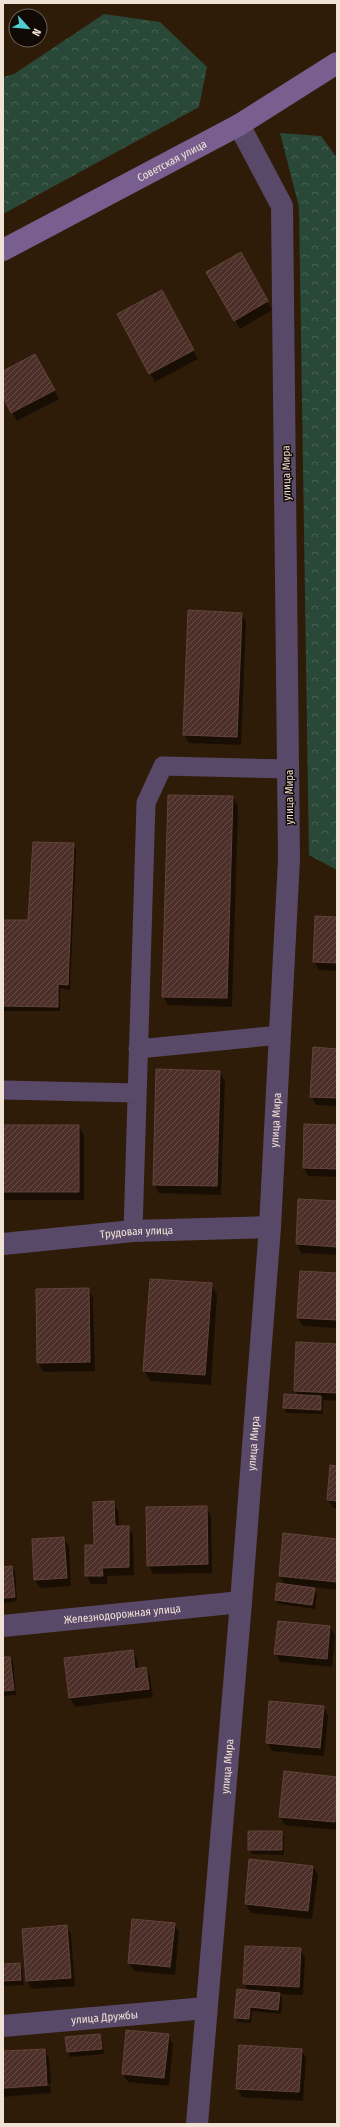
<svg xmlns="http://www.w3.org/2000/svg" width="340" height="2127" viewBox="0 0 340 2127" font-family="'Fira Sans Condensed',sans-serif">
  <style>
    .forest { fill: url(#forest-crowns) }
    .shadow { fill: #0007 }
    .building { fill: url(#building-hatch); stroke: #62433c }
    .lines { fill: none; stroke-linecap: round; stroke-linejoin: round }
    .lane { stroke: #594968; stroke-width: 19 }
    .street { stroke: #594968; stroke-width: 22 }
    .secondary { stroke: #785f90; stroke-width: 22 }
    .labels { text-anchor: middle; stroke-width: 3; stroke-linejoin: round; paint-order: stroke }
    .street-label { font-size: 11px; fill: #f0e3d6; stroke: #110903 }
  </style>
  <defs>
    <pattern id="forest-crowns" width="20" height="18" patternUnits="userSpaceOnUse"><rect width="20" height="18" fill="#2a4837"/><path d="M2 6a3 3 0 1 1 6 0M12 15a3 3 0 1 1 6 0" fill="none" stroke="#496253"/></pattern>
    <pattern id="building-hatch" width="6" height="6" patternUnits="userSpaceOnUse"><rect width="6" height="6" fill="#4c2f28"/><path d="M-1 1l2-2M0 6l6-6M5 7l2-2" fill="none" stroke="#664d46"/></pattern>
  </defs>
  <rect width="100%" height="100%" fill="#2f1c08"/>
  <path class="forest" d="M104,14L160,22L207,67L199,107L3,214V77L14,74Z
    M280,133L321,136L337,158V870L309,855L299,207Z"/>
  <path class="shadow" d="M240,253L272,310L240,329L207,273Z
    M167,300L198,359L155,382L118,315Z
    M40,364L59,399L17,421L3,395V372Z
    M242,614L246,622L241,745L189,743L184,735Z
    M233,797L238,806L232,1007L168,1005L163,996Z
    M73,844L76,849L70,990L60,988V1011H3V921H29Z
    M337,918V971L319,970L314,962Z
    M337,1050V1106L316,1105L311,1096Z
    M220,1072L225,1081L221,1195L159,1193L154,1184Z
    M3,1126H79L84,1135V1200H3Z
    M337,1126V1177L308,1176L304,1168Z
    M337,1202V1255L301,1253L297,1244Z
    M337,1274V1328L303,1326L298,1318Z
    M211,1284L217,1295L211,1385L150,1381L144,1370Z
    M88,1289L93,1297L95,1371L43,1372L38,1363L37,1290Z
    M337,1345V1401L323,1400V1414L287,1413L284,1408L285,1395L298,1396L295,1391Z
    M337,1467V1508H333L328,1500Z
    M113,1502L118,1511L119,1527H128L133,1535L134,1575L107,1576V1584H91L86,1575Z
    M206,1507L211,1515L212,1573L153,1574L148,1565Z
    M64,1538L69,1547L71,1586L40,1588L35,1580Z
    M337,1540V1590L313,1587L317,1594L315,1609L279,1604L276,1600L285,1585L280,1576Z
    M12,1567L15,1572L17,1601L3,1603V1568Z
    M330,1627L335,1636L332,1667L280,1662L276,1654Z
    M132,1651L137,1659L138,1669L146,1668L150,1677L153,1697L75,1707L70,1698L65,1659Z
    M3,1658H10L13,1662L16,1695L3,1696Z
    M323,1707L328,1715L324,1756L272,1751L267,1742Z
    M285,1772L337,1778V1830L285,1825L280,1816Z
    M281,1832L284,1837V1855L252,1854L249,1849Z
    M313,1867L318,1875L312,1919L251,1913L246,1904Z
    M174,1924L179,1932L175,1975L134,1971L129,1963Z
    M67,1926L71,1935L75,1986L32,1989L27,1981Z
    M246,1947L300,1949L305,1958L303,1995L280,1994L282,1998L281,2014L252,2011L251,2023L238,2022L235,2017L248,1991L244,1984Z
    M20,1964L22,1969L24,1985L3,1986V1965Z
    M100,2035L102,2040L104,2054L70,2057L68,2052L67,2038Z
    M168,2035L173,2044L169,2086L128,2082L123,2074Z
    M44,2050L49,2058L51,2084L3,2087V2052Z
    M301,2050L306,2058L303,2101L242,2097L237,2088Z
    M51,2086V2093L3,2097V2089Z"/>
  <path class="building" d="M241,252L268,301L234,321L206,272Z
    M162,290L194,350L149,374L117,314Z
    M35,354L55,390L11,413L3,397V371Z
    M188,610L242,613L237,737L183,735Z
    M168,795L233,796L227,998L162,997Z
    M33,842L74,843L68,985L58,984V1007L3,1006V920H28Z
    M315,916L337,917V963L313,962Z
    M313,1047L337,1049V1098L310,1097Z
    M156,1069L220,1071L217,1186L153,1185Z
    M304,1124L337,1125V1169L303,1168Z
    M3,1125H79V1192H3Z
    M298,1199L337,1201V1247L296,1244Z
    M300,1271L337,1273V1320L297,1318Z
    M150,1279L212,1283L205,1375L143,1371Z
    M89,1288L90,1362L37,1363L36,1289Z
    M296,1342L337,1344V1393L294,1391Z
    M284,1394L321,1396V1410L283,1408Z
    M330,1465L337,1466V1501L327,1500Z
    M114,1501L115,1526H129V1567L102,1568L103,1576H85V1545H94L93,1502Z
    M207,1506L208,1564L147,1566L146,1507Z
    M283,1533L337,1539V1582L279,1576Z
    M64,1537L67,1578L34,1580L32,1539Z
    M12,1566L15,1597L3,1598V1567Z
    M277,1583L315,1588L312,1605L275,1600Z
    M278,1621L330,1626L327,1659L274,1654Z
    M133,1650L135,1669L146,1667L149,1689L69,1698L64,1658Z
    M3,1657H10L14,1690L3,1691Z
    M269,1701L324,1706L320,1748L266,1743Z
    M284,1771L337,1777L335,1822L279,1817Z
    M248,1831H282V1850H248Z
    M249,1859L313,1866L308,1911L245,1904Z
    M132,1919L175,1923L170,1967L128,1963Z
    M67,1925L71,1978L26,1981L22,1929Z
    M245,1946L301,1948L299,1987L243,1984Z
    M20,1963L21,1980L3,1981V1964Z
    M237,1989L280,1993L278,2010L250,2007L249,2019L234,2018Z
    M126,2030L169,2034L164,2078L122,2074Z
    M100,2034L102,2049L67,2052L65,2037Z
    M239,2045L302,2049L299,2092L236,2089Z
    M45,2049L47,2085L3,2088V2051Z"/>
  <g class="lines">
    <path class="lane" d="M138,1049L280,1035
      M3,1090L137,1093
      M133,1231L146,803L163,766L289,769"/>
    <g class="street">
      <path id="s1" d="M3,1244L133,1231L270,1227"/>
      <path id="s2" d="M3,1626L241,1602"/>
      <path id="s3" d="M3,2026L206,2008"/>
      <path id="s4" d="M197,2124L241,1602L270,1227L289,859L282,206L239,125"/>
    </g>
    <path class="secondary" id="s5" d="M3,250L239,125L337,63"/>
  </g>
  <g class="labels">
    <g class="street-label">
      <text dy="4" stroke="none"><textPath href="#s5" startOffset="191">Советская улица</textPath></text>
      <text transform="translate(286 473) rotate(-91)" y="4">улица Мира</text>
      <text transform="translate(289 797) rotate(-90)" y="4">улица Мира</text>
      <text dy="4" stroke="none"><textPath href="#s4" startOffset="1007">улица Мира</textPath></text>
      <text dy="4" stroke="none"><textPath href="#s1" startOffset="134">Трудовая улица</textPath></text>
      <text dy="4" stroke="none"><textPath href="#s4" startOffset="683">улица Мира</textPath></text>
      <text dy="4" stroke="none"><textPath href="#s2" startOffset="120">Железнодорожная улица</textPath></text>
      <text dy="4" stroke="none"><textPath href="#s4" startOffset="359">улица Мира</textPath></text>
      <text dy="4" stroke="none"><textPath href="#s3" startOffset="102">улица Дружбы</textPath></text>
    </g>
  </g>
  <rect width="340" height="2127" fill="none" stroke="#f0e3d6" stroke-width="8"/>
  <g transform="translate(28 28) rotate(117)"><circle r="19" fill="#110903" stroke="#6a6057"/>
  <path d="M0-3L7 15L0 10L-7 15Z" fill="#51ccd1"/>
  <text y="-6" font-size="11" font-weight="bold" text-anchor="middle" fill="#f0e3d6">N</text>
  </g>
</svg>
